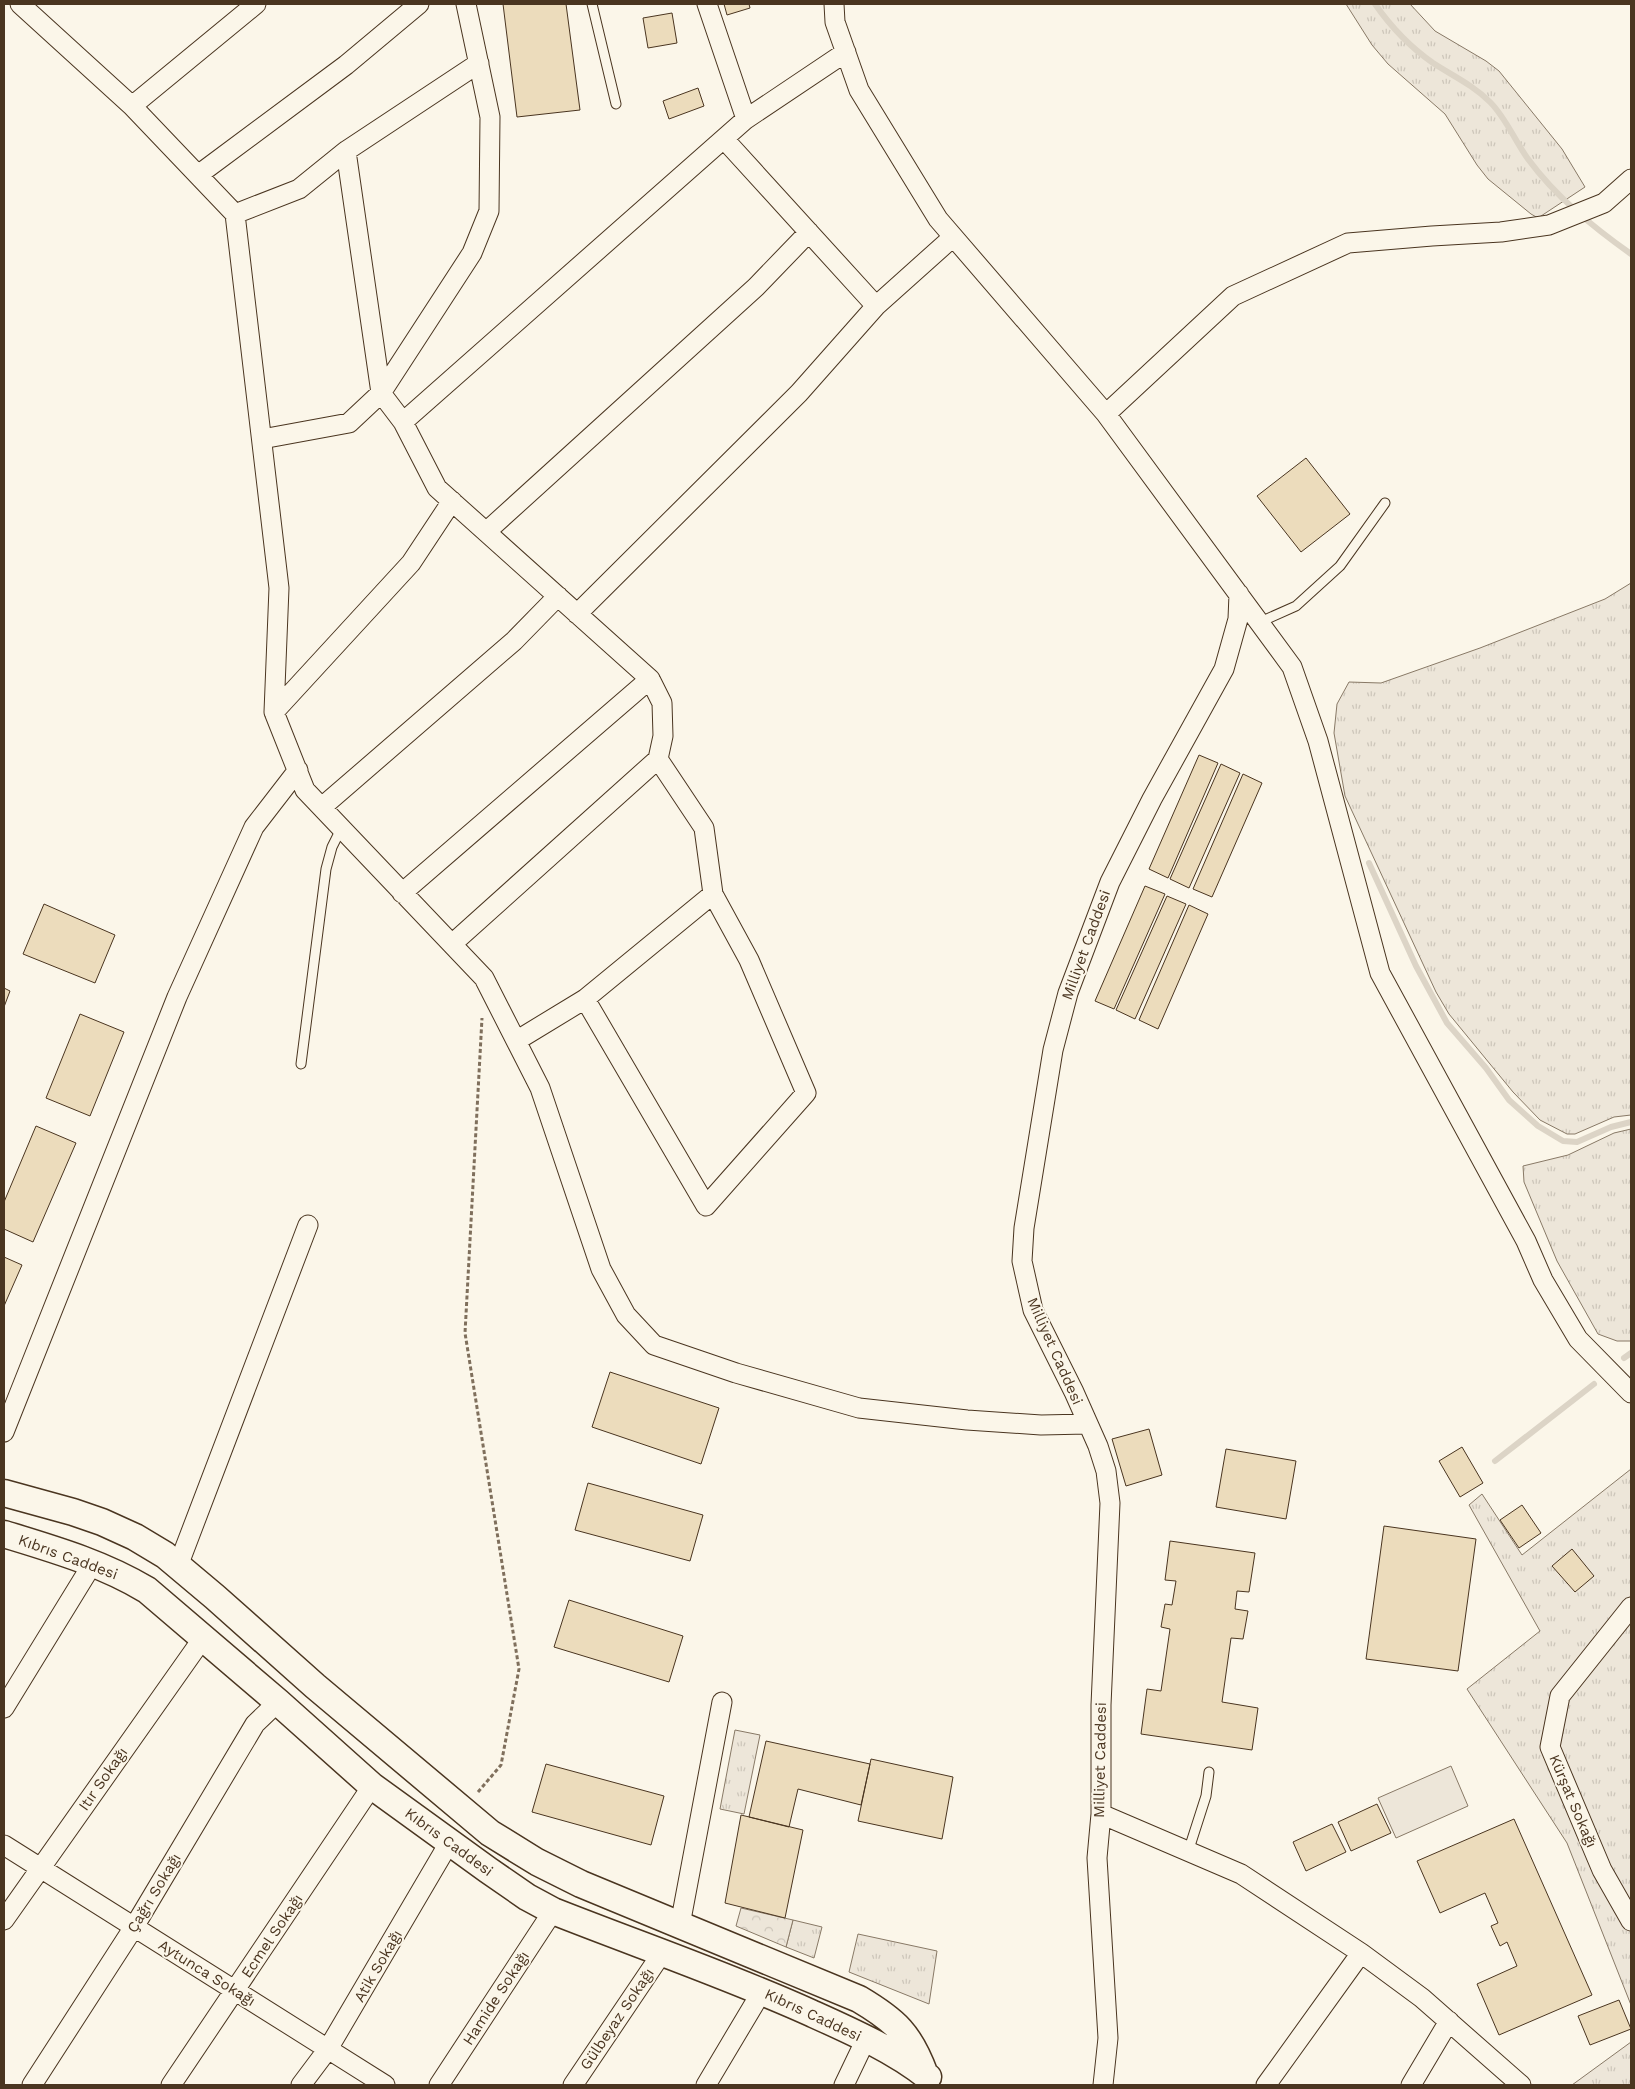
<svg xmlns="http://www.w3.org/2000/svg" width="1635" height="2089" viewBox="0 0 1635 2089" font-family="'Work Sans',sans-serif">
  <style>
    .grass { fill: url(#grass-tufts); stroke: #887966 }
    .park { fill: url(#park-crowns); stroke: #887966 }
    .garden { fill: #ede6d9; stroke: #887966 }
    .lines { fill: none; stroke-linecap: round; stroke-linejoin: round }
    .stream { stroke: #dcd4c6; stroke-width: 6 }
    .building { fill: #ecdcbc; stroke: #4a3520 }
    .service-casing { stroke: #4a3520; stroke-width: 11 }
    .minor-casing { stroke: #4a3520; stroke-width: 21 }
    .secondary-casing { stroke: #4a3520; stroke-width: 29 }
    .path { stroke: #7f6f5c; stroke-width: 3; stroke-dasharray: 4 2.5; stroke-linecap: butt }
    .service { stroke: #fbf6e9; stroke-width: 9 }
    .minor { stroke: #fbf6e9; stroke-width: 19 }
    .secondary { stroke: #fbf6e9; stroke-width: 26 }
    .labels { text-anchor: middle; stroke-width: 4; stroke-linejoin: round; paint-order: stroke }
    .street-label { font-size: 15px; fill: #4a3520; stroke: #fbf6e9 }
  </style>
  <defs>
    <pattern id="grass-tufts" width="24" height="20" patternUnits="userSpaceOnUse" patternTransform="scale(1.25)"><rect width="24" height="20" fill="#ede6d9"/><path d="M3 7l-1-3M5 7V3M7 7l1-3M15 17l-1-3M17 17v-4M19 17l1-3" fill="none" stroke="#cdc6ba"/></pattern>
    <pattern id="park-crowns" width="20" height="18" patternUnits="userSpaceOnUse" patternTransform="scale(1.25)"><rect width="20" height="18" fill="#ede6d9"/><path d="M2 6a3 3 0 1 1 6 0M12 15a3 3 0 1 1 6 0" fill="none" stroke="#cdc6ba"/></pattern>
  </defs>
  <rect width="100%" height="100%" fill="#fbf6e9"/>
  <path class="grass" d="M1346,4H1410L1435,31L1486,61L1499,71L1562,149L1585,187L1538,218L1531,214L1488,179L1477,165L1445,114L1388,64L1372,45Z
    M1631,583V1115L1614,1117L1575,1134H1567L1540,1120L1513,1092L1449,1014L1436,992L1345,796L1334,733L1337,704L1349,682L1381,683L1480,648L1605,599Z
    M1631,1129V1341H1617L1598,1334L1557,1261L1524,1182L1523,1166L1568,1155L1614,1133Z
    M1631,1469V2005L1567,1843L1467,1689L1540,1631L1469,1505L1482,1494L1522,1555Z
    M735,1730L760,1735L744,1814L720,1809Z
    M793,1920L822,1927L814,1958L786,1947Z
    M858,1934L937,1951L929,2004L849,1972Z
    M1631,2042V2085H1572Z"/>
  <path class="park" d="M741,1908L793,1920L786,1947L736,1926Z"/>
  <path class="garden" d="M1451,1766L1468,1806L1396,1838L1378,1798Z"/>
  <g class="lines">
    <path class="stream" d="M1375,4C1391,27 1410,47 1433,63C1453,76 1473,85 1490,102C1506,118 1515,141 1528,159C1556,197 1593,227 1631,254
      M1369,863L1416,966L1447,1023L1486,1068L1509,1100L1538,1126L1563,1141L1577,1142L1611,1127L1631,1122
      M1624,1358L1631,1353
      M1495,1461L1594,1384"/>
  </g>
  <path class="building" d="M503,4H566L580,110L517,117Z
    M724,4H749L750,8L727,15Z
    M672,13L677,43L648,48L643,18Z
    M698,88L704,106L669,119L663,101Z
    M1306,458L1350,514L1301,552L1257,496Z
    M1199,755L1218,763L1168,878L1149,869Z
    M1221,764L1240,773L1189,888L1170,879Z
    M1243,774L1262,783L1212,897L1193,889Z
    M1145,886L1165,894L1114,1009L1095,1001Z
    M1167,896L1186,904L1135,1019L1116,1010Z
    M44,904L115,935L95,983L23,954Z
    M1189,905L1208,914L1158,1029L1139,1020Z
    M4,988L10,991L4,1007Z
    M80,1014L124,1032L90,1116L46,1098Z
    M36,1126L76,1143L33,1242L4,1229V1202Z
    M4,1257L22,1265L4,1306Z
    M610,1372L719,1408L701,1464L592,1427Z
    M1149,1429L1162,1475L1126,1486L1112,1439Z
    M1462,1447L1483,1483L1460,1497L1439,1461Z
    M1226,1449L1296,1461L1286,1519L1216,1507Z
    M588,1483L703,1515L690,1561L575,1530Z
    M1522,1505L1541,1533L1519,1548L1500,1520Z
    M1384,1526L1476,1539L1458,1671L1366,1659Z
    M1170,1541L1255,1553L1249,1592L1237,1591L1235,1609L1248,1611L1243,1639L1231,1638L1222,1702L1258,1708L1252,1750L1141,1734L1147,1689L1161,1691L1170,1629L1161,1627L1165,1604L1172,1605L1176,1581L1165,1580Z
    M1572,1549L1594,1576L1575,1592L1552,1566Z
    M569,1600L683,1636L669,1682L554,1647Z
    M766,1741L870,1764L861,1805L798,1789L789,1827L749,1817Z
    M871,1759L953,1777L942,1839L858,1821Z
    M546,1764L664,1796L651,1845L532,1812Z
    M1377,1804L1391,1833L1351,1851L1338,1822Z
    M741,1815L803,1830L785,1918L725,1903Z
    M1514,1819L1592,1995L1499,2035L1477,1984L1517,1966L1507,1942L1500,1946L1491,1926L1498,1923L1485,1893L1440,1913L1417,1861Z
    M1332,1824L1346,1852L1306,1871L1293,1842Z
    M1619,2000L1631,2029L1590,2045L1578,2016Z"/>
  <g class="lines">
    <defs>
      <path id="service" d="M592,4L616,104
        M1260,622L1296,606L1340,566L1385,503
        M301,1064L326,869L332,847L341,829
        M1188,1852L1206,1796L1209,1772"/>
      <path id="minor" d="M20,4L132,106L235,214L279,588L274,712L305,790L484,978L540,1088L601,1269L626,1315L654,1345L736,1373L859,1408L967,1420L1041,1425L1087,1424
        M707,4L746,119
        M834,4L835,22L859,90L938,219L1106,414L1292,667L1318,741L1380,973L1526,1241L1543,1280L1578,1339L1631,1393
        M132,106L256,4
        M724,139L876,306
        M346,151L381,393L403,422L437,488L650,679L662,703L663,736L658,759L452,944
        M198,175L346,65L419,4
        M235,214L299,189L346,151L479,63
        M1106,414L1233,296L1348,243L1432,236L1501,232L1549,225L1604,203L1631,179
        M403,422L746,119L846,52
        M262,439L349,423L381,393L472,253L489,211L490,117L466,4
        M486,532L756,287L809,232
        M577,614L799,393L876,306L953,237
        M274,712L411,563L452,501
        M322,807L514,641L558,596
        M402,893L650,679
        M585,999L706,1206L806,1093L749,960L713,894L704,828L658,759
        M516,1041L585,999L713,894
        M4,1432L177,997L254,827L298,770
        M178,1566L308,1225
        M1631,1607L1560,1696L1550,1747L1602,1870L1631,1921
        M4,1708L93,1563
        M1101,1814L1241,1874L1361,1953L1422,1998L1521,2085
        M4,1845L385,2085
        M4,1920L203,1638
        M680,1925L722,1702
        M32,2085L134,1927L255,1724L278,1702
        M171,2085L372,1786
        M301,2085L328,2049L449,1843
        M439,2085L553,1911
        M573,2085L662,1953
        M706,2085L762,1991
        M844,2085L866,2039
        M1103,2085L1108,2038L1097,1858L1101,1814V1705L1110,1503L1106,1471L1098,1446L1074,1392L1033,1310L1022,1261L1024,1228L1053,1050L1068,993L1110,882L1152,799L1224,669L1238,619L1239,594
        M1266,2085L1361,1953
        M1411,2085L1449,2021"/>
      <path id="secondary" d="M4,1493L73,1512L102,1522L135,1537L165,1555L215,1597L315,1686L490,1833L537,1862L581,1884L859,1999C896,2021 910,2034 925,2075
        M4,1534C53,1549 102,1563 147,1590L278,1702L372,1786L488,1870L527,1897L553,1911C639,1945 727,1975 811,2013C851,2031 894,2050 928,2077"/>
    </defs>
    <use href="#service" class="service-casing"/>
    <use href="#minor" class="minor-casing"/>
    <use href="#secondary" class="secondary-casing"/>
    <path class="path" d="M478,1792L501,1765L519,1669L465,1333L482,1018"/>
    <use href="#service" class="service"/>
    <use href="#minor" class="minor"/>
    <use href="#secondary" class="secondary"/>
  </g>
  <g class="labels">
    <g class="street-label">
      <text transform="translate(1086 945) rotate(-70)" y="5">Milliyet Caddesi</text>
      <text transform="translate(1055 1351) rotate(66)" y="5">Milliyet Caddesi</text>
      <text transform="translate(68 1557) rotate(20)" y="5">Kıbrıs Caddesi</text>
      <text transform="translate(1100 1760) rotate(-89)" y="5">Milliyet Caddesi</text>
      <text transform="translate(103 1779) rotate(-55)" y="5">Itır Sokağı</text>
      <text transform="translate(1573 1801) rotate(67)" y="5">Kürşat Sokağı</text>
      <text transform="translate(449 1842) rotate(36)" y="5">Kıbrıs Caddesi</text>
      <text transform="translate(154 1893) rotate(-59)" y="5">Çağrı Sokağı</text>
      <text transform="translate(272 1936) rotate(-56)" y="5">Ecmel Sokağı</text>
      <text transform="translate(378 1966) rotate(-60)" y="5">Atik Sokağı</text>
      <text transform="translate(207 1973) rotate(32)" y="5">Aytunca Sokağı</text>
      <text transform="translate(496 1998) rotate(-57)" y="5">Hamide Sokağı</text>
      <text transform="translate(813 2015) rotate(25)" y="5">Kıbrıs Caddesi</text>
      <text transform="translate(617 2019) rotate(-56)" y="5">Gülbeyaz Sokağı</text>
    </g>
  </g>
  <rect width="1635" height="2089" fill="none" stroke="#4a3520" stroke-width="10"/>
</svg>
